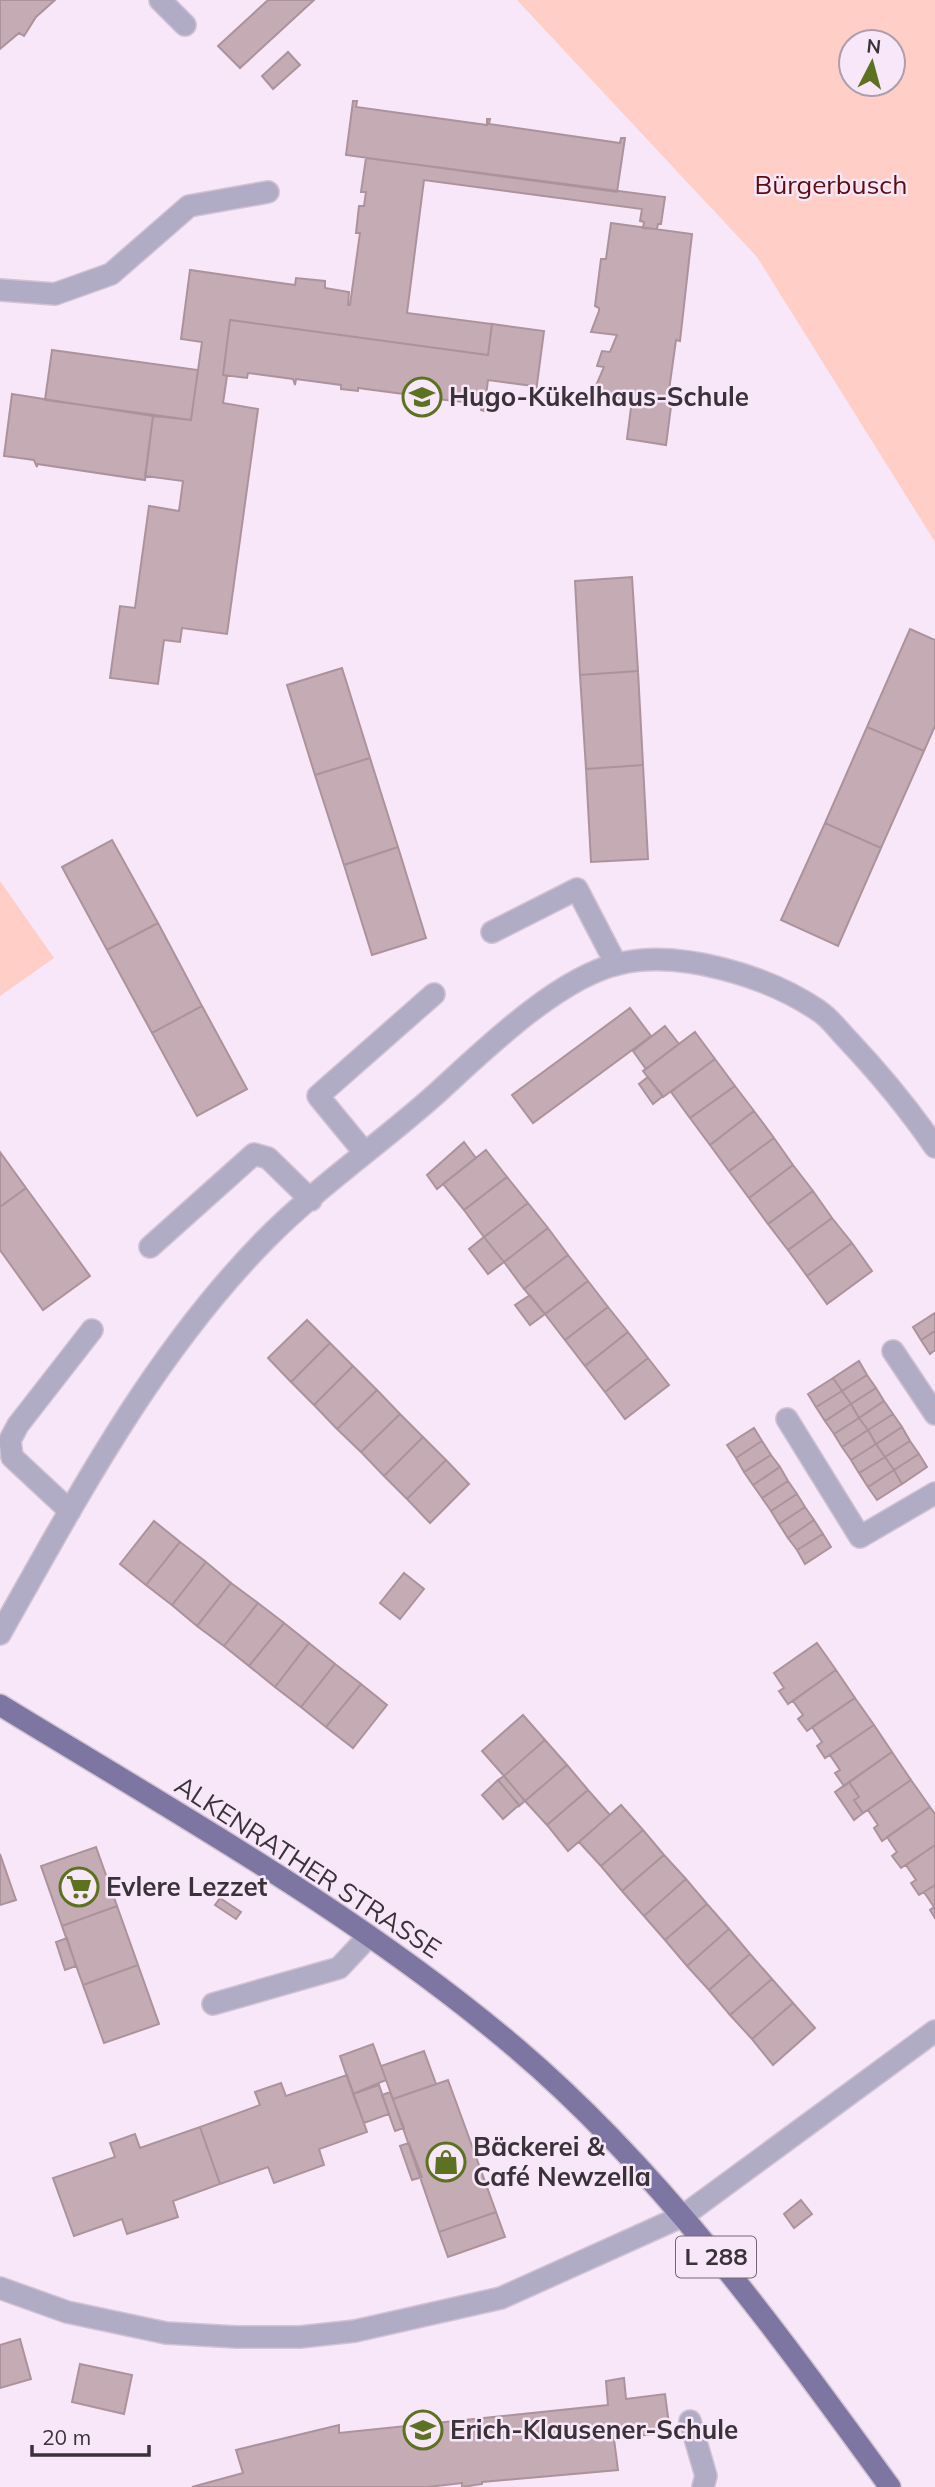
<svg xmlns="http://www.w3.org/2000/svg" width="935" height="2487" viewBox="0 0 935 2487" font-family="Mulish,sans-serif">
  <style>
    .green { fill: #fecec7; fill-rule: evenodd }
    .building { fill: #c5abb3; stroke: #ac939b; stroke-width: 2 }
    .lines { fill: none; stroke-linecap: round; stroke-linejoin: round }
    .minor-casing { stroke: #d2c2d3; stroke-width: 24 }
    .major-casing { stroke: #d2c2d3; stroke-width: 24 }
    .minor { stroke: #b0acc5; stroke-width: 21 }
    .major { stroke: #7d75a2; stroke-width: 21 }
    .labels { text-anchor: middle; stroke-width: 5; stroke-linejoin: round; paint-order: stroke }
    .shield { fill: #f8e6f9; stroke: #726873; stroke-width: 2 }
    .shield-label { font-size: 24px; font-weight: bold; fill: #393239 }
    .park-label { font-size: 26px; fill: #5c0e0c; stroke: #f8e6f9 }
    .poi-label { font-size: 26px; font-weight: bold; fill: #393239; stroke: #f8e6f9; text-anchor: start }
    .street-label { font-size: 26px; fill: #393239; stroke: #f8e6f9 }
  </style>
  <rect width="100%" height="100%" fill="#f8e6f9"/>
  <path class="green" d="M517,0H935V542L757,257ZM893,42V84H851V42Z
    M0,881L54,958L0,996Z"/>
  <path class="building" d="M0,0H55L36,17L24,36L19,33L0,49Z
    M268,0H314L240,68L218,46Z
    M288,52L300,65L273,89L262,76Z
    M353,101H357L356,107L487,125V119H490L489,124L620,143L621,138H625L617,192L346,155Z
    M366,158L665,197L661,224H658L657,229L643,228L644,222L640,221L642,209L424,180L407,313L492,324L488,355L230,320L223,375L227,376L223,403L258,409L227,634L182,628L180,642L164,640L158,684L110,678L120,606L135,608L149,506L179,511L183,481L145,476L153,416L191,420L202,342L181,339L190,270L295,285L296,278L325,281V288L349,292L348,305H350L360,233H356L359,206H364L366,192H361Z
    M611,223L692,234L680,341L676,340L669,390L673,391L666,445L627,439L632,400L592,395L604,367L597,366L602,351L610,352L617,335L591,332L599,311V308L595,306L601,259H606Z
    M230,320L488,355L492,324L544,331L536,392H533V386L488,380L484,411L481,410L482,404L428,398V401L411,399V395L358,388V391L341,389V385L296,379L295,385L293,379L248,373L247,378L223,375Z
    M52,350L198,370L191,420L45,400Z
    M12,394L153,416L145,480L37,464V467L34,460L4,456Z
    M632,577L638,671L580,675L575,581Z
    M910,629L935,640V726L924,751L867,727Z
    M342,668L370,758L315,775L287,685Z
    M638,671L643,765L586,769L580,675Z
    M867,727L924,751L881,848L825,823Z
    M370,758L398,847L344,865L315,775Z
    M643,765L648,859L591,862L586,769Z
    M825,823L881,848L838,946L781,920Z
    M112,840L158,923L107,950L62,867Z
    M398,847L426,938L372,955L344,865Z
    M158,923L202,1006L152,1033L107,950Z
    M202,1006L247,1089L197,1116L152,1033Z
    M630,1008L651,1036L533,1123L512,1095Z
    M665,1026L679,1044L646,1069L633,1051Z
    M695,1032L715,1059L663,1097L643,1071Z
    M715,1059L735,1086L690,1118L671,1092Z
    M648,1077L663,1096L653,1104L639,1084Z
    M735,1086L754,1111L710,1145L690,1118Z
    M754,1111L774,1138L729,1171L710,1145Z
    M774,1138L793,1165L749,1198L729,1171Z
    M464,1142L476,1158L437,1189L427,1175Z
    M486,1150L507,1177L464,1210L443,1184Z
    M0,1152L26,1188L0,1207Z
    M793,1165L813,1191L768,1224L749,1198Z
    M507,1177L528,1203L484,1237L464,1210Z
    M26,1188L90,1276L43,1310L0,1250V1207Z
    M813,1191L832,1218L788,1250L768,1224Z
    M528,1203L548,1228L504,1262L484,1237Z
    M832,1218L852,1243L807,1276L788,1250Z
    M548,1228L568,1255L524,1289L504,1262Z
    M484,1237L504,1262L488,1274L469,1249Z
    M852,1243L872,1271L827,1304L807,1276Z
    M568,1255L588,1281L545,1314L524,1289Z
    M588,1281L608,1307L565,1340L545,1314Z
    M530,1295L545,1314L530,1325L515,1305Z
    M608,1307L628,1332L585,1366L565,1340Z
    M935,1313V1331L921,1340L913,1327Z
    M307,1320L330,1343L291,1382L268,1358Z
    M935,1331V1350L930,1354L921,1340Z
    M628,1332L648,1358L605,1392L585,1366Z
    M330,1343L353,1366L314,1405L291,1382Z
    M648,1358L669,1385L625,1419L605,1392Z
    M859,1361L867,1375L842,1391L833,1378Z
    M353,1366L377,1390L337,1429L314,1405Z
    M867,1375L876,1388L851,1404L842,1391Z
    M833,1378L842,1391L816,1407L808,1394Z
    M876,1388L884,1401L859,1418L851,1404Z
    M377,1390L400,1414L361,1452L337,1429Z
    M842,1391L851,1404L825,1421L816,1407Z
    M884,1401L893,1414L868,1430L859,1418Z
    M851,1404L859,1418L834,1434L825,1421Z
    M400,1414L423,1437L384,1476L361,1452Z
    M893,1414L902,1427L876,1444L868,1430Z
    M859,1418L868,1430L842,1447L834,1434Z
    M902,1427L910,1441L885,1457L876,1444Z
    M754,1428L762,1441L736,1458L727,1445Z
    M868,1430L876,1444L851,1460L842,1447Z
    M423,1437L446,1460L407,1499L384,1476Z
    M762,1441L771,1455L744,1472L736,1458Z
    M910,1441L919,1454L894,1470L885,1457Z
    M876,1444L885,1457L859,1473L851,1460Z
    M919,1454L927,1467L902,1484L894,1470Z
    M771,1455L780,1467L753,1485L744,1472Z
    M885,1457L894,1470L868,1487L859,1473Z
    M446,1460L469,1484L430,1523L407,1499Z
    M780,1467L788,1481L762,1498L753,1485Z
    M894,1470L902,1484L877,1500L868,1487Z
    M788,1481L797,1494L771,1511L762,1498Z
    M797,1494L805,1507L779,1524L771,1511Z
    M805,1507L814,1520L788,1538L779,1524Z
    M814,1520L823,1534L797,1550L788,1538Z
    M154,1521L180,1542L146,1585L120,1564Z
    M823,1534L831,1547L805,1564L797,1550Z
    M180,1542L206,1562L172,1605L146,1585Z
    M206,1562L231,1583L197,1626L172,1605Z
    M404,1573L424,1589L400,1619L380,1603Z
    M231,1583L258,1603L224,1646L197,1626Z
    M258,1603L284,1623L249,1666L224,1646Z
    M284,1623L309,1643L275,1687L249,1666Z
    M309,1643L335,1664L301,1707L275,1687Z
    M817,1643L836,1670L788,1704L779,1691L784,1688L774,1673Z
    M335,1664L361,1684L326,1727L301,1707Z
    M836,1670L855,1698L807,1731L798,1719L803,1715L793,1701Z
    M361,1684L387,1705L353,1748L326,1727Z
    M855,1698L874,1725L825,1758L817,1746L822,1742L812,1727Z
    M523,1715L545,1740L504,1776L482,1751Z
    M874,1725L892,1752L844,1786L835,1773L840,1770L830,1755Z
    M545,1740L567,1765L525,1801L504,1776Z
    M892,1752L911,1780L863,1813L854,1800L859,1797L849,1782Z
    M567,1765L588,1790L547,1825L525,1801Z
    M504,1776L525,1801L518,1807L519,1805L498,1780Z
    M498,1780L519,1805L503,1819L482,1795Z
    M911,1780L930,1807L882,1841L874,1828L878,1825L868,1810Z
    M849,1782L859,1797L854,1800L863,1813L854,1820L835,1792Z
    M588,1790L610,1815L568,1851L547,1825Z
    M621,1805L643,1830L601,1866L579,1842Z
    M930,1807L935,1814V1845L901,1868L892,1856L897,1852L887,1837Z
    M643,1830L664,1855L622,1891L601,1866Z
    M935,1845V1885L919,1895L911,1883L916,1880L906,1865Z
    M96,1847L117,1906L62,1926L41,1866Z
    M0,1854L16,1900L0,1905Z
    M664,1855L686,1879L644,1916L622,1891Z
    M686,1879L707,1904L665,1940L644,1916Z
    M935,1885V1918L930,1910L934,1907L924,1892Z
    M220,1898L241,1912L236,1919L215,1905Z
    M707,1904L729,1929L687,1966L665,1940Z
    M117,1906L138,1965L83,1985L62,1926Z
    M729,1929L750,1954L709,1990L687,1966Z
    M67,1938L76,1966L65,1970L56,1942Z
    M750,1954L772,1979L730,2015L709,1990Z
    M138,1965L159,2024L104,2043L83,1985Z
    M772,1979L793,2003L752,2039L730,2015Z
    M793,2003L815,2028L773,2065L752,2039Z
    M373,2044L386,2080L353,2094L340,2056Z
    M424,2051L436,2084L393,2099L381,2066Z
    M347,2075L367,2132L319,2149L324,2165L274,2183L268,2167L220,2184L200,2127L260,2105L255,2092L281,2083L286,2096Z
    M448,2080L496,2212L439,2232L393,2099Z
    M379,2085L389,2114L364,2123L353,2094Z
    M390,2092L404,2128L395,2131L382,2095Z
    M200,2127L220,2184L173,2201L178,2217L127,2234L122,2219L74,2236L53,2178L115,2157L110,2143L135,2134L140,2148Z
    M409,2143L422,2177L412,2180L400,2146Z
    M801,2200L812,2214L794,2228L784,2214Z
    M496,2212L505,2237L448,2257L439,2232Z
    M20,2339L31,2379L0,2388V2345Z
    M80,2364L132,2375L124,2414L72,2402Z
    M624,2378L626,2399L665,2394L670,2432L614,2439L618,2470L482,2482V2484L462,2487V2483L428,2487H192L243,2473L236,2450L339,2425V2433L608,2405L606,2381Z"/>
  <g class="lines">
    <defs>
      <path id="minor" d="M160,0L185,25
        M0,290L55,294L111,274L189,206L268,192
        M492,932L577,889L616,964
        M365,1153L318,1096L434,994
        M150,1247L254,1154L268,1158L311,1200
        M893,1351L935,1414
        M787,1419L860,1537L935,1493
        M70,1511L12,1457L10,1440L18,1425L92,1330
        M0,1634C78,1496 153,1354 265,1240C317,1187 380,1144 436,1094C482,1052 557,978 618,964C679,949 768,976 819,1011C830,1018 838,1030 847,1039C879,1073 909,1109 935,1147
        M213,2004L339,1968L369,1936
        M0,2288L67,2312L166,2333L237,2337H300L355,2331L501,2298L683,2216L935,2031
        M690,2421L706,2476L703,2487"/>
      <path id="major" d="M0,1705C176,1813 358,1914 516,2048C663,2173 777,2332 890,2487"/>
    </defs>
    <use href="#minor" class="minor-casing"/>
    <use href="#major" class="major-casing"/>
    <use href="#minor" class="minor"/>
    <use href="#major" class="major"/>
  </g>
  <defs>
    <symbol id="school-ring" viewBox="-11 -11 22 22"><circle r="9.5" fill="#f8e6f9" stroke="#5d7221" stroke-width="1.5"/><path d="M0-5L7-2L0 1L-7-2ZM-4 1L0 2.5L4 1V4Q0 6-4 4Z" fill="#5d7221"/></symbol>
    <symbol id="supermarket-ring" viewBox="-11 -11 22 22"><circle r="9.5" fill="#f8e6f9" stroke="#5d7221" stroke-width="1.5"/><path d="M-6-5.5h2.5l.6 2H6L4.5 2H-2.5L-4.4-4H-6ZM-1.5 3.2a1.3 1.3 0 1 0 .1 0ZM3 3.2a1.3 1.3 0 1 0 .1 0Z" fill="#5d7221"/></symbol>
    <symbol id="shop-ring" viewBox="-11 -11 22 22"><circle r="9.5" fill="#f8e6f9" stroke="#5d7221" stroke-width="1.5"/><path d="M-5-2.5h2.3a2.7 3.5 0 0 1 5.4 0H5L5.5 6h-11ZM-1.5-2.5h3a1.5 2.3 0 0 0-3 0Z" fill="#5d7221"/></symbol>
  </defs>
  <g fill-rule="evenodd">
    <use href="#school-ring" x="400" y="375" width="44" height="44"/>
    <use href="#supermarket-ring" x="57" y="1865" width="44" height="44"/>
    <use href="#shop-ring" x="424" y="2140" width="44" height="44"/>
    <use href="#school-ring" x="401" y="2408" width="44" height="44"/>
  </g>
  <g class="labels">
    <rect class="shield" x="676" y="2236.5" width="80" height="41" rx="5"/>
    <g class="shield-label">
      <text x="716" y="2265">L 288</text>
    </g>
    <g class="park-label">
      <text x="831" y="194">Bürgerbusch</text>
    </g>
    <g class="poi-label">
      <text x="449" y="406">Hugo-Kükelhaus-Schule</text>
      <text x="106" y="1896">Evlere Lezzet</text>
      <text x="473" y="2156">Bäckerei &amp;<tspan x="473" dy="30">Café Newzella</tspan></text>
      <text x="450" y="2439">Erich-Klausener-Schule</text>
    </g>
    <g class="street-label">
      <text transform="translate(308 1867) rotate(33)" y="9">ALKENRATHER STRASSE</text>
    </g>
  </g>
  <g transform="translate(872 63) rotate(6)"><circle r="33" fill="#f8e6f9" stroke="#ac9eac" stroke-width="2"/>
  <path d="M0-5L12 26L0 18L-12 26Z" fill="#5d7221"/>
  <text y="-10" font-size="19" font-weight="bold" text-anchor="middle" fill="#393239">N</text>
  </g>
  <path d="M32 2445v10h117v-10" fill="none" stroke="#393239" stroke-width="3.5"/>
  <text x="42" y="2445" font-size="21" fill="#393239" stroke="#f8e6f9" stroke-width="5" paint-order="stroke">20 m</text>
</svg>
